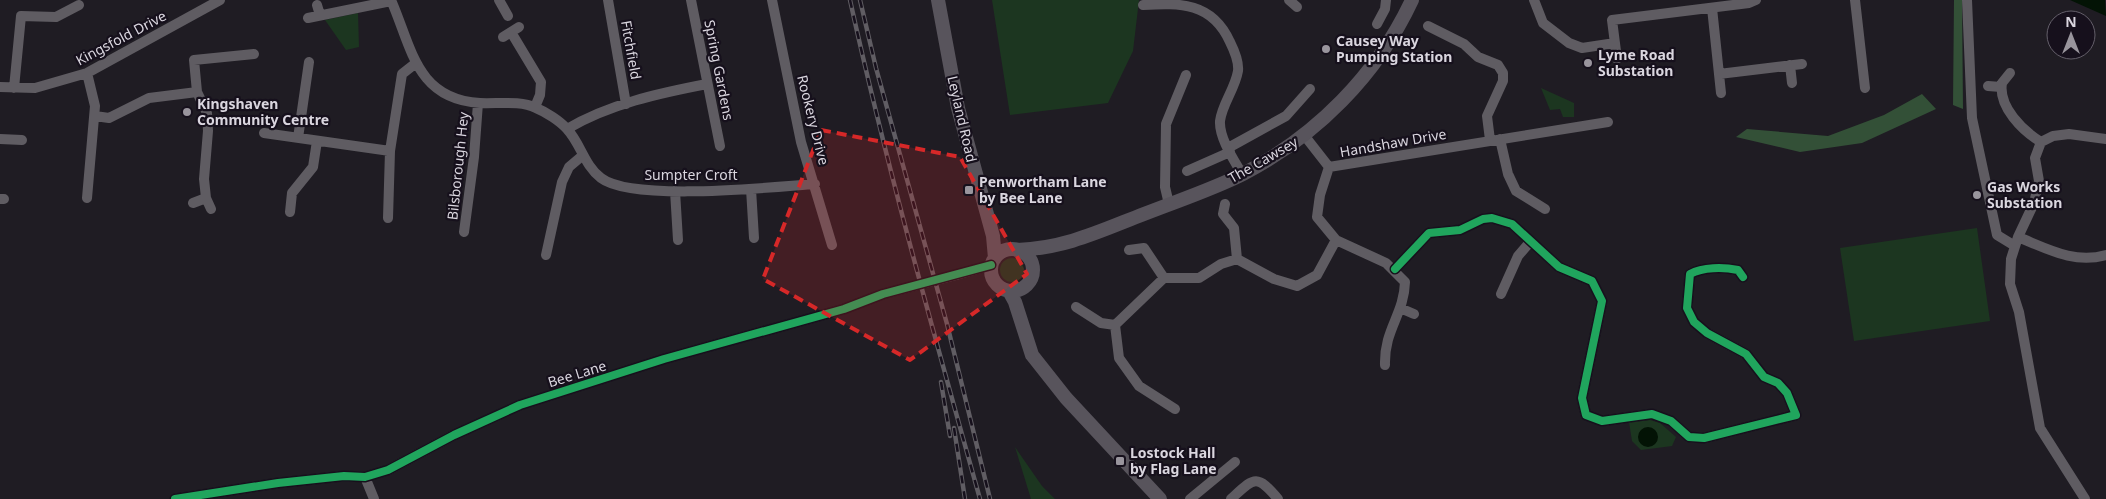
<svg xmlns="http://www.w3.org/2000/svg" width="2106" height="499" viewBox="0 0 2106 499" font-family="'Noto Sans',sans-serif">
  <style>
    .green { fill: #1c3620 }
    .forest { fill: #335037 }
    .water { fill: #031305 }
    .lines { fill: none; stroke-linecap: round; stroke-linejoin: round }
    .street { stroke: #5f5c62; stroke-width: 10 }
    .secondary { stroke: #58545c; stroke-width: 14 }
    .rail-casing { stroke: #605d63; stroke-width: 4.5 }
    .rail { stroke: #16101c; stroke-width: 2.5; stroke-dasharray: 8; stroke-linecap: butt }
    .street-bridge { stroke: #5f5c62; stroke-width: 10 }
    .cycleway-casing { stroke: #16101c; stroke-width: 11 }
    .cycleway { stroke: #20a55d; stroke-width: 8 }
    .marked { fill: #d62828; fill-opacity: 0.2; stroke: #d62828; stroke-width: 4; stroke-dasharray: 10 6; stroke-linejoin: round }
    .poi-dot { fill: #99959d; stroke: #16101c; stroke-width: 2 }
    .labels { text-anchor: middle; stroke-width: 4.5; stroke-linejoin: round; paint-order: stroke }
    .street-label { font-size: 14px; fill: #dad6df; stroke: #16101c }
    .poi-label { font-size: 14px; font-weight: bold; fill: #dad6df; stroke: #16101c; text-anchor: start }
  </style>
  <rect width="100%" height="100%" fill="#1f1c23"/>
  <path class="green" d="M992,0H1139L1133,51L1108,103L1010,115Z
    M358,13L359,47L346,50L325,20Z
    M1541,88L1574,103V117H1563L1560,109L1550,110Z
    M1977,228L1990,321L1854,341L1840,248Z
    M1000 270a12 12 0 1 1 24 0a12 12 0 1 1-24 0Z
    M1650,420L1660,423L1676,437L1672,446L1641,450L1632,441L1629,422Z
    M1015,447L1042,486L1055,499H1031Z"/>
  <path class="forest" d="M1954,0H1962L1963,109L1953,105Z
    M1922,94L1936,109L1862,143L1800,152L1736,137L1747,129L1828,136L1884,115Z"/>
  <path class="water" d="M2070,0H2105L2106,16Z
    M1638 437a10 10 0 1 1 20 0a10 10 0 1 1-20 0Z"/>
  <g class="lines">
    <path class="street" d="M391,0C412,48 416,99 480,103C497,104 520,100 536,108C546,112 560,121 567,129C581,144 584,165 601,178C632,202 772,187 815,184
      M499,0L508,16
      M608,0L626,104
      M691,0L720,146
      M772,0L801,142L832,245
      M1289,0L1297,7
      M1534,0L1543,23L1569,43L1582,48L1615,43
      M1855,0L1865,88
      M1967,0L1972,118L1997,235L2015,246
      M317,5L320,15
      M1143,5C1180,3 1212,2 1230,42C1234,50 1239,62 1238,71C1235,89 1222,104 1220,121C1219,138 1234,160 1242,174
      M1712,8L1721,93
      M308,18L391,1
      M1377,24L1385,9L1386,0
      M1428,26L1464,44L1478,57L1498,65L1503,73V81L1487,116L1490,140
      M511,32L541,82L540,95L535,107
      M503,37L519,27
      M1617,59L1612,20L1749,3L1756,0
      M1790,65L1792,83
      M2010,73L2002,83C1998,107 2023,131 2041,142
      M1719,74L1802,64
      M1988,86L2001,87
      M0,87L35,88L87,73L220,0
      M14,88L21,16L56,17L79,5
      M95,116L109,118L149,98L197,92
      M567,129C609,104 660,93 707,84
      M264,133L390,151
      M1304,135L1329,167L1608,122
      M298,138L309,62
      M0,139L22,140
      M1500,139L1508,174L1516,191L1545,209
      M1228,148L1286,116L1310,89
      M1329,167L1320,195L1317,217L1336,240L1386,263L1405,282C1404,315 1384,329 1385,365
      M1187,171L1230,152
      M751,189L754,238
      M675,191L678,240
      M87,198L95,106L87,73
      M206,198L211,209
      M0,199H4
      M193,203L206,198L204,179L208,131L207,113L197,92L194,60L254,54
      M1169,204L1165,187L1166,124L1186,75
      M1225,204L1223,214L1234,228L1237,259
      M290,212L292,193L313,167L317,141
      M388,218L390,151L402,74L416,63
      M464,232L474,157L478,103
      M2018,237C2048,249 2074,264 2106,255
      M1129,250L1144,248L1164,278
      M546,255L562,182L569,167L582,156
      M1395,269L1429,233L1460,230L1483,219L1492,218L1512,224L1559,267L1592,281L1602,301L1582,398L1586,415L1602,421L1652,414L1671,421L1689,437L1704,438L1796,415L1787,393L1778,383L1764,377L1746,354L1707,333L1694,322L1687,308L1690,274C1703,267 1723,267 1738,270L1743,277
      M956,275L991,265
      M1501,294L1518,256L1530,242
      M1076,307L1101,323L1115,325
      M1400,308L1414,314
      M1175,409L1139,386L1119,358L1115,325L1164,278H1199L1221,264L1237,259L1274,279L1297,286L1317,275L1336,240
      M365,477L374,499
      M175,499L278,483L344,476L365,477L388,470L454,435L520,405L664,359L844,309L883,294
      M1190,499L1235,462
      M1231,499C1254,478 1256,473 1278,499
      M2085,499L2040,428L2019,312L2010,284L2011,259L2018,237L2034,203L2039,181L2035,158L2041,142L2053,136L2069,134L2106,139"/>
    <path class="secondary" d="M938,0L958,108L993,236L995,258
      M991 270a21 21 0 1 1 42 0a21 21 0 1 1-42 0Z
      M1017,250C1066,248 1100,231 1144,214C1177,201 1211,190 1243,174C1316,136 1377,75 1412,0
      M1009,291L1015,302L1032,355L1066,398L1160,499"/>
    <defs>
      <path id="rail" d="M850,0C887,168 934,334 980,499
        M860,0L876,68L947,324L990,499
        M941,382L950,436
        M954,428L965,499"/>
    </defs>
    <use href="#rail" class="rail-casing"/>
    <use href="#rail" class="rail"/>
    <path class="street-bridge" d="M883,294L956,275"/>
    <defs>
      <path id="cycleway" d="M1395,269L1429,233L1460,230L1483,219L1492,218L1512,224L1559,267L1592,281L1602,301L1582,398L1586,415L1602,421L1652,414L1671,421L1689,437L1704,438L1796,415L1787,393L1778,383L1764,377L1746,354L1707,333L1694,322L1687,308L1690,274C1703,267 1723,267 1738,270L1743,277
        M175,499L278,483L344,476L365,477L388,470L454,435L520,405L664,359L844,309L883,294L991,265"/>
    </defs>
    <use href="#cycleway" class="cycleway-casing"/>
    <use href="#cycleway" class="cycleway"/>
  </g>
  <path class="marked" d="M821,130L960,157L1027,274L910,360L763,279Z"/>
  <g class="poi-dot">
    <circle cx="1326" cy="49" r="5"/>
    <circle cx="1588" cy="63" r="5"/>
    <circle cx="187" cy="112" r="5"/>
    <rect x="964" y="185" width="10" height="10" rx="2.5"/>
    <circle cx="1977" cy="195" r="5"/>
    <rect x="1115" y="456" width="10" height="10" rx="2.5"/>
  </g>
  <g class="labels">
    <g class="street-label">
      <text transform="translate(121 38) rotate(-28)" y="5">Kingsfold Drive</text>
      <text transform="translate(631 50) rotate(80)" y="5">Fitchfield</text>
      <text transform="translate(719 70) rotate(79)" y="5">Spring Gardens</text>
      <text transform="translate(962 119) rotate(77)" y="5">Leyland Road</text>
      <text transform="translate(813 120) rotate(76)" y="5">Rookery Drive</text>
      <text transform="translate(1393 143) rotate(-10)" y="5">Handshaw Drive</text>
      <text transform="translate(1263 160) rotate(-30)" y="5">The Cawsey</text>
      <text transform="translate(458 166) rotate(-84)" y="5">Bilsborough Hey</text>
      <text x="691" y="180">Sumpter Croft</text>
      <text transform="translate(577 374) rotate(-17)" y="5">Bee Lane</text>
    </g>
    <g class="poi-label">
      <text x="1336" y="46">Causey Way<tspan x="1336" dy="16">Pumping Station</tspan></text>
      <text x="1598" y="60">Lyme Road<tspan x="1598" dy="16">Substation</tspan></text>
      <text x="197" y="109">Kingshaven<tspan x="197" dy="16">Community Centre</tspan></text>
      <text x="979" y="187">Penwortham Lane<tspan x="979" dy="16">by Bee Lane</tspan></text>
      <text x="1987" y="192">Gas Works<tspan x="1987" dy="16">Substation</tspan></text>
      <text x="1130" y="458">Lostock Hall<tspan x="1130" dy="16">by Flag Lane</tspan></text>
    </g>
  </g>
  <g transform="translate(2071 35)"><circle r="24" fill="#16101c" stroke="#645f6a"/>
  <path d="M0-4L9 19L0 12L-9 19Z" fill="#99959d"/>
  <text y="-8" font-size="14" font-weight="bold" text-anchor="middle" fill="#dad6df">N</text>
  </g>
</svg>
